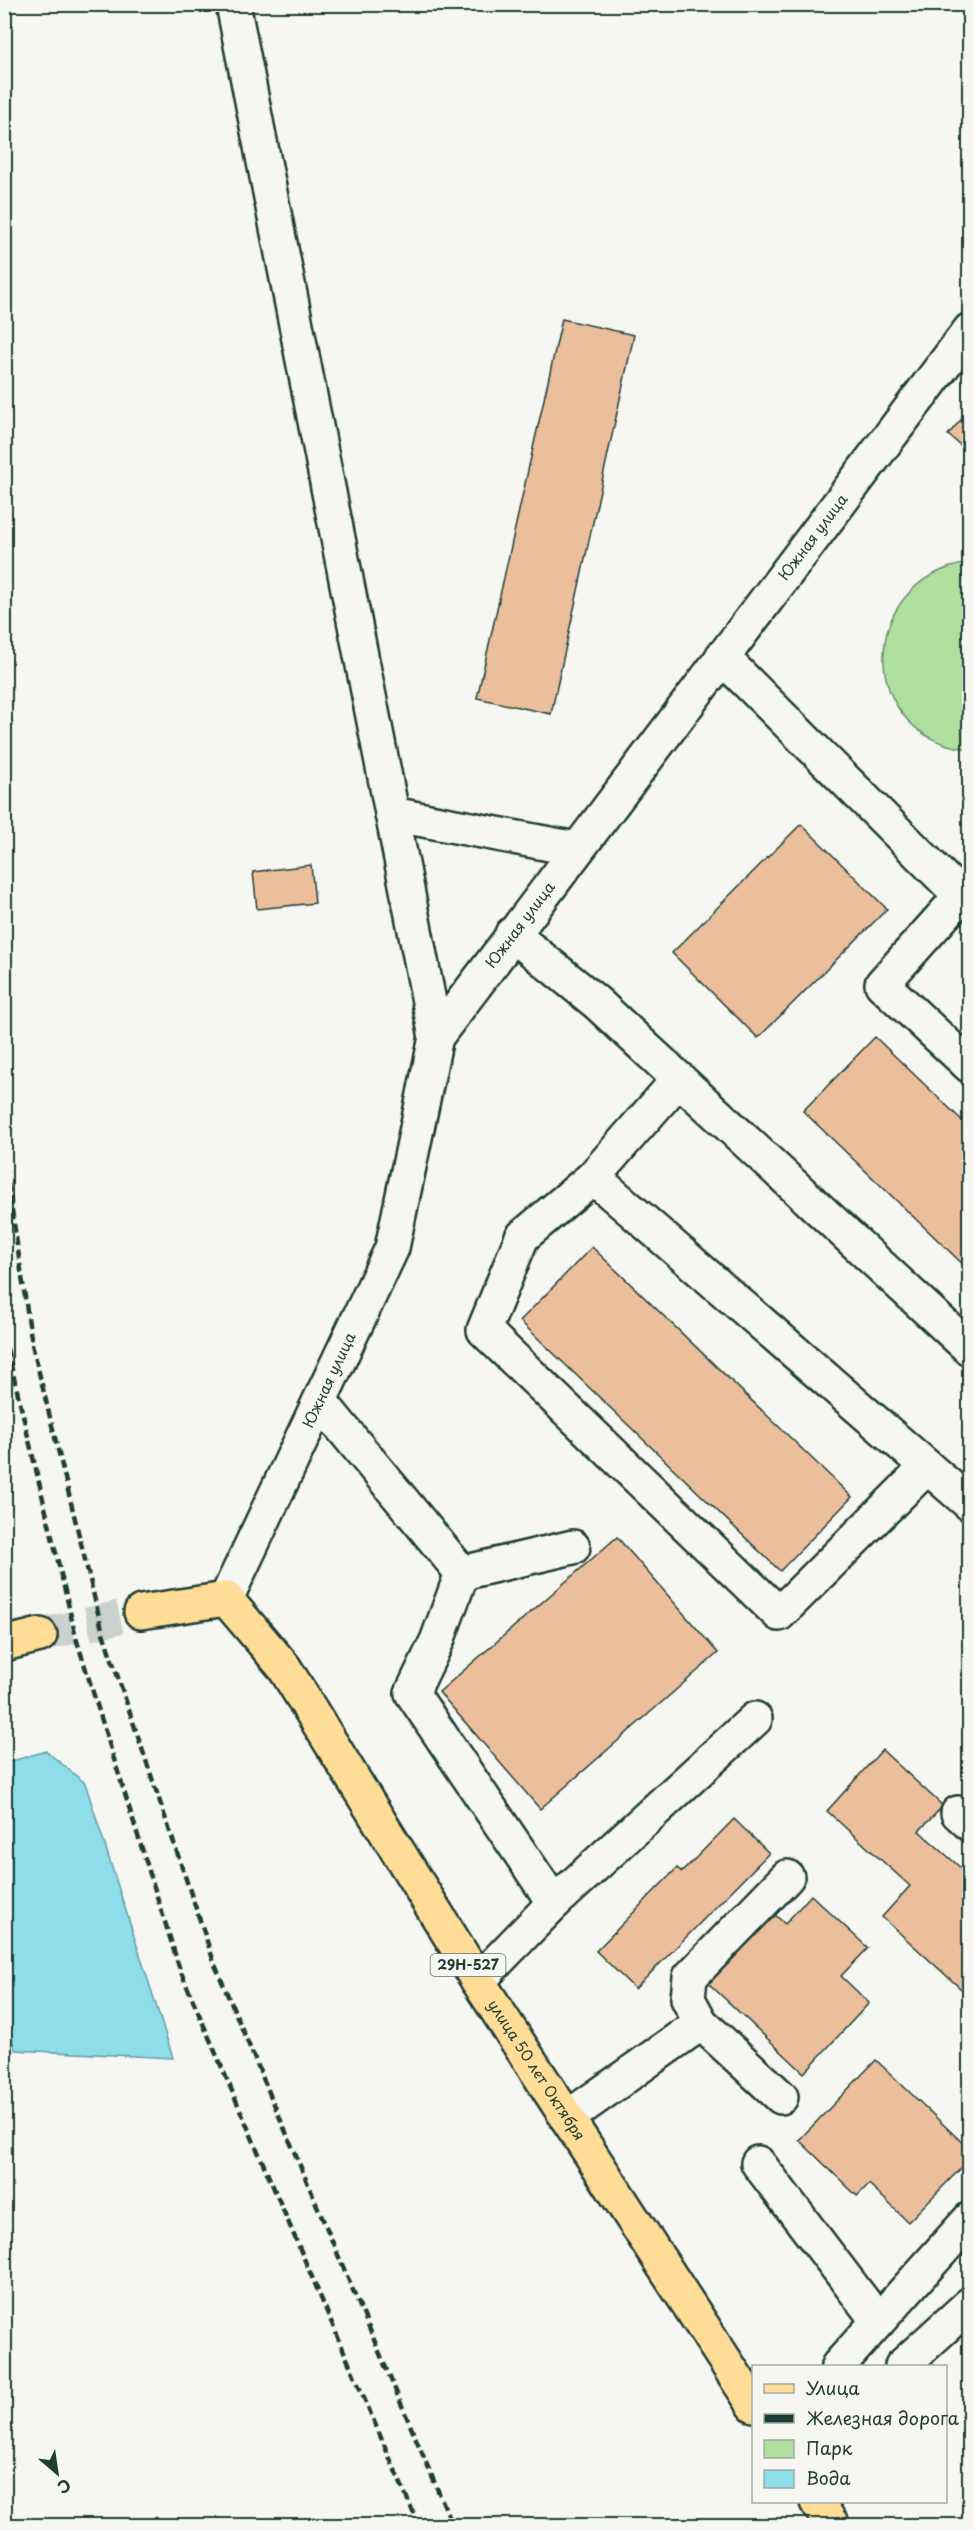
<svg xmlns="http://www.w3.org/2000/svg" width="974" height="2530" viewBox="0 0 974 2530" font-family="'Playpen Sans',sans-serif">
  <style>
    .green { fill: #afe0a0; stroke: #678e6a; stroke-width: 1.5 }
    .water { fill: #8eddeb; stroke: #629da2; stroke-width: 1.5 }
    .building { fill: #ecbf9c; stroke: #1f3d34; stroke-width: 1.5 }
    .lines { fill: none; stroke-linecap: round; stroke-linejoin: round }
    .major-tunnel { stroke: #cbd1cc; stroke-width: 33; stroke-dasharray: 33 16; stroke-linecap: butt }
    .minor-casing { stroke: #1f3d34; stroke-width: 38 }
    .major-casing { stroke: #1f3d34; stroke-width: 38 }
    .minor { stroke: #f6f6f2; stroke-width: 33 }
    .major { stroke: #ffdd96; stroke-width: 33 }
    .rail { stroke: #1f3d34; stroke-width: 4.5; stroke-dasharray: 9 4.5; stroke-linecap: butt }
    .labels { text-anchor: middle; stroke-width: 4.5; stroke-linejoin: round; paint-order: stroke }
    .shield { fill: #f6f6f2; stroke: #60746d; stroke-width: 1.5 }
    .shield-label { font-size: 14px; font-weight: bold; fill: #1f3d34 }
    .street-label { font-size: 15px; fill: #1f3d34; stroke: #f6f6f2 }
  </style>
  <rect width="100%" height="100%" fill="#f6f6f2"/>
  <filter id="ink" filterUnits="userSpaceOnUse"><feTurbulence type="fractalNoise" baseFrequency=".0167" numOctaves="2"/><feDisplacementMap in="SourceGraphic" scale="12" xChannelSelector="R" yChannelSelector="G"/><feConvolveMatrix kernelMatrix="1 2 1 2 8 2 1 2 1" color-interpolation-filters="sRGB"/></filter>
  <g filter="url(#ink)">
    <path class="green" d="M969,563H970L969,749C857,738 854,580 969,563Z"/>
    <path class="water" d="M46,1751L85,1783L173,2058L15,2050L4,2012L5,1763Z"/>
    <path class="building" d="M562,319L634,335L551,714L477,698Z
      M970,409V453L948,435Z
      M801,824L887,909L758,1038L672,953Z
      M311,865L315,903L257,909L253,872Z
      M875,1037L970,1128V1271L803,1111Z
      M592,1247L852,1497L780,1571L520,1321Z
      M617,1537L718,1653L540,1809L439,1692Z
      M882,1750L943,1806L919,1831L970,1876V1997L882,1917L910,1886L827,1811Z
      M734,1819L769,1853L635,1989L596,1951L677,1868L682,1872Z
      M811,1895L868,1948L841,1976L869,2003L804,2073L706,1981L772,1912L785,1924Z
      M876,2060L970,2150V2159L908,2222L869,2184L857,2196L799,2140Z"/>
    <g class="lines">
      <path class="major-tunnel" d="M40,1635L141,1612"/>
      <defs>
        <g id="minor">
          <path d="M233,4L436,1037"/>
          <path d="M722,657L961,896L882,984L970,1066"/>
          <path d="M392,814L576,849"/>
          <path d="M512,934L597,1003L970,1349"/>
          <path d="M679,1079L593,1177L970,1504"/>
          <path d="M593,1177L522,1237L484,1330L779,1614L927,1467"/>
          <path d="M320,1401L462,1573"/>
          <path d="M462,1573L437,1641L412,1693L554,1903L478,1981"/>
          <path d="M462,1573L573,1547"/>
          <path id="s1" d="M226,1599L392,1248L436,1037L970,330"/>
          <path d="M958,1813L970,1824"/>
          <path d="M554,1903L755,1719"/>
          <path d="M701,2023L688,1999L690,1977L787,1877"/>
          <path d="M567,2118L701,2023L781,2097"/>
          <path d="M758,2163L878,2321"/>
          <path d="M838,2366L970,2219"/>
          <path d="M902,2366L970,2304"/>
        </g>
        <g id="major">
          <path id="s2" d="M141,1612L226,1599L284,1667L478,1981L754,2405"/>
          <path d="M4,1644L40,1635"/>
          <path d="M817,2502L833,2526"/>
        </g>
      </defs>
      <use href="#minor" class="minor-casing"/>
      <use href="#major" class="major-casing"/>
      <use href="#minor" class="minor"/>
      <use href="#major" class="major"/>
      <path class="rail" d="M4,1157L32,1344L103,1633L215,1965L453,2526
        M4,1336L77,1641L180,1970L419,2526"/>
    </g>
  </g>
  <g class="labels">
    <rect class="shield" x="430.5" y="1954" width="75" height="22" rx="4.5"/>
    <g class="shield-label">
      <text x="468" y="1970">29Н-527</text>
    </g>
    <g class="street-label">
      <text dy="5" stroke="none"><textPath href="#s1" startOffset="1230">Южная улица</textPath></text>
      <text dy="5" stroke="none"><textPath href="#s1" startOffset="744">Южная улица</textPath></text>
      <text dy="5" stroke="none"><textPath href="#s1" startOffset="242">Южная улица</textPath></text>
      <text dy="5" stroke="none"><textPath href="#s2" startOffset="651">улица 50 лет Октября</textPath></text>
    </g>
  </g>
  <rect width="974" height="2530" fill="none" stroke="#f6f6f2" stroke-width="24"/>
  <rect x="12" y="12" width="950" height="2506" fill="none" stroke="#1f3d34" stroke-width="2" filter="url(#ink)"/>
  <rect x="752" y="2365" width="195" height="138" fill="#f6f6f2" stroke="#a0aca6" stroke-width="1.5"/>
  <rect x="764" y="2384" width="30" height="9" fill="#ffdd96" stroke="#a0aca6" stroke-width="1.5"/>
  <text x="806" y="2395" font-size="18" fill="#1f3d34">Улица</text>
  <rect x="764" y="2414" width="30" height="9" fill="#1f3d34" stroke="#a0aca6" stroke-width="1.5"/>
  <text x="806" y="2425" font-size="18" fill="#1f3d34">Железная дорога</text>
  <rect x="764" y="2440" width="30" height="18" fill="#afe0a0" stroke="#a0aca6" stroke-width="1.5"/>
  <text x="806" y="2455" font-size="18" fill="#1f3d34">Парк</text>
  <rect x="764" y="2470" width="30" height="18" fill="#8eddeb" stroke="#a0aca6" stroke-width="1.5"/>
  <text x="806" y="2485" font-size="18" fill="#1f3d34">Вода</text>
  <g transform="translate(57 2473) rotate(151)" stroke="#f6f6f2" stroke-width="4.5" paint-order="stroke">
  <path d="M0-4.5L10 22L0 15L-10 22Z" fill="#1f3d34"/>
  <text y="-9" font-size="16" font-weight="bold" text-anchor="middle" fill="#1f3d34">С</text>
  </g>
</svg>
